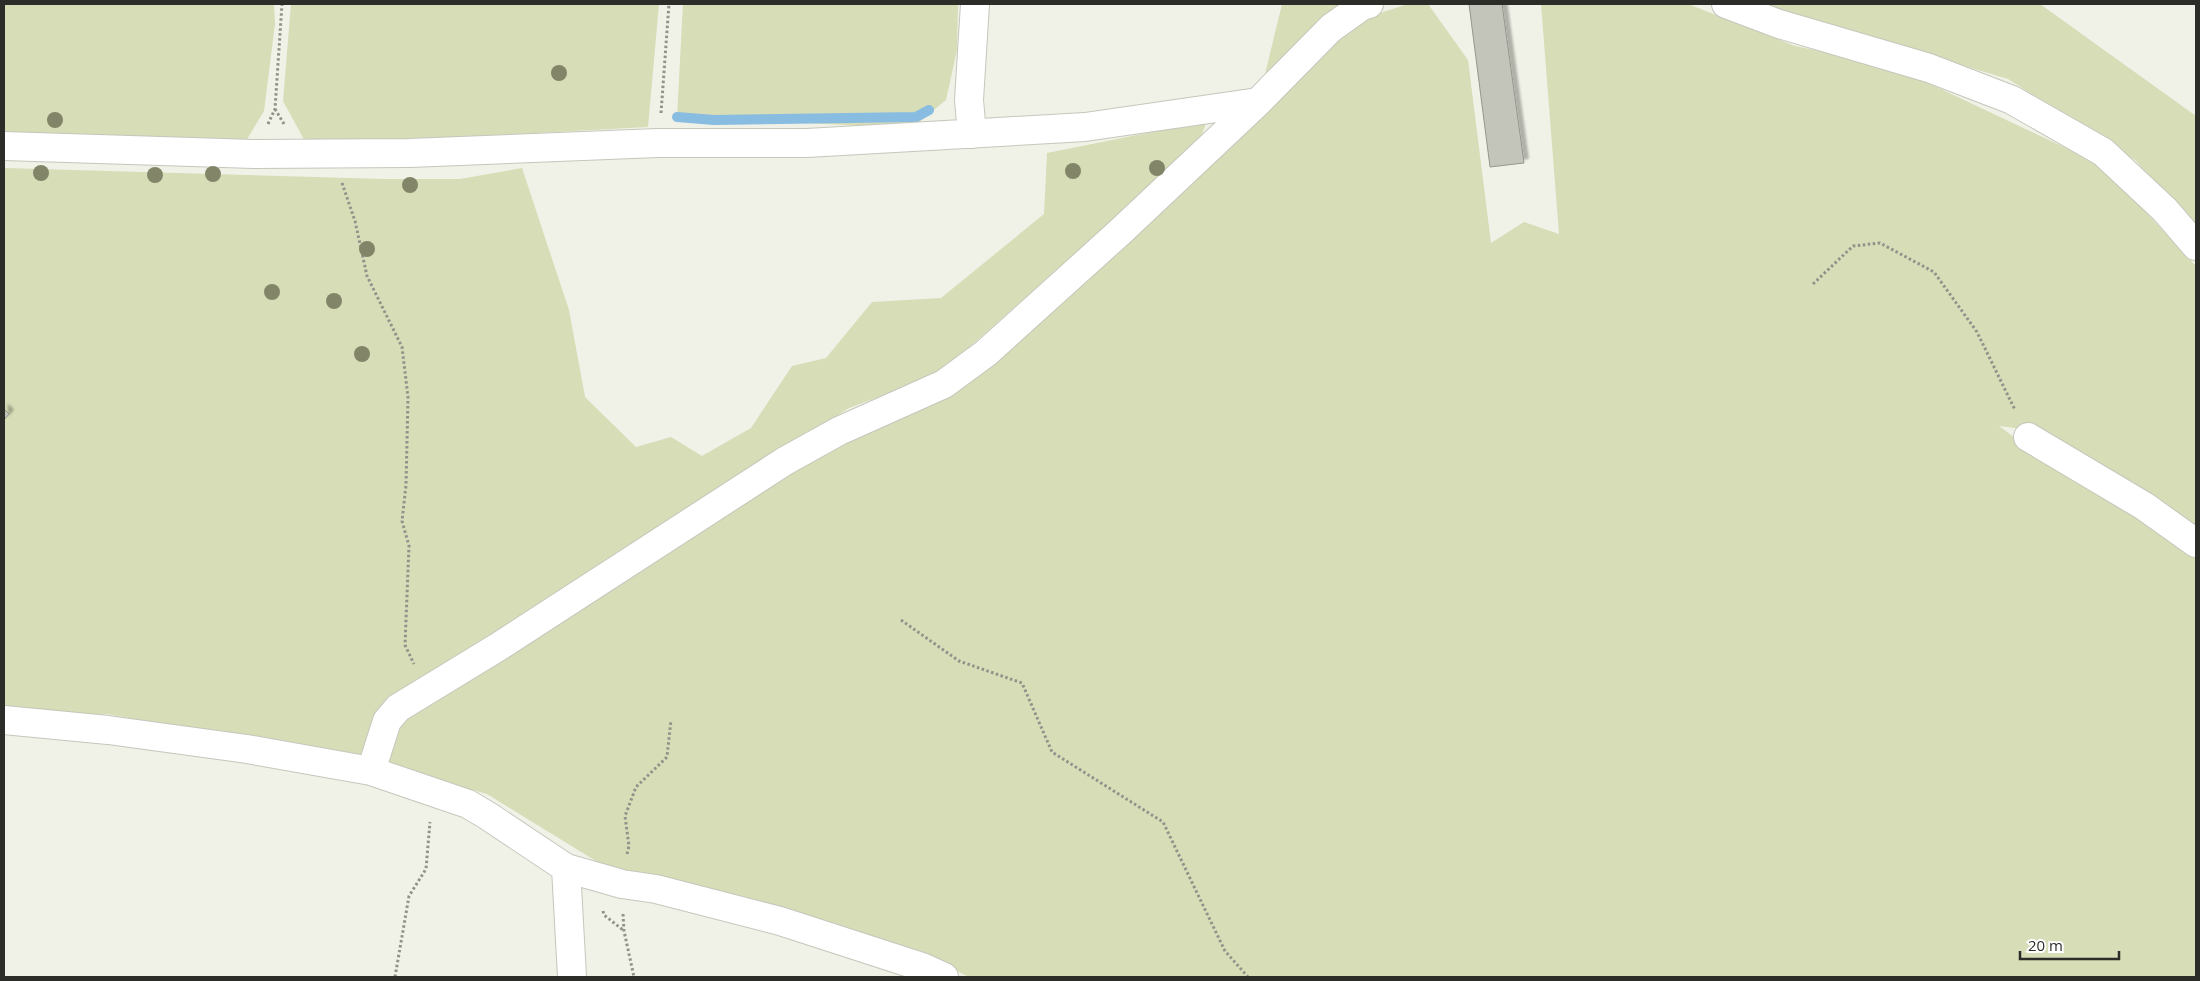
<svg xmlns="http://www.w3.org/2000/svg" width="2200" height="981" viewBox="0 0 2200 981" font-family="'Open Sans',sans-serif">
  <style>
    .green { fill: #d6ddb7 }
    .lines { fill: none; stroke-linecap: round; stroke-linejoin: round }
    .stream { stroke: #88bce1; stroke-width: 10 }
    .building { fill: #c3c5ba; stroke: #94968c; filter: url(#shadow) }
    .minor-casing { stroke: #c5c7bc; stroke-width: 30 }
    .path { stroke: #91938b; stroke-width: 3; stroke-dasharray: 2.5 2.5; stroke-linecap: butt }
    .minor { stroke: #fff; stroke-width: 28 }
    .tree { fill: #828568 }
  </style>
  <defs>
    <filter id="shadow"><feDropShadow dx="4.5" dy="-4.5" stdDeviation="1" flood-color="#0004"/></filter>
  </defs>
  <rect width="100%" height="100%" fill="#f0f2e7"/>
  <path class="green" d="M4,4H274L275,24L264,111L246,141L4,137Z
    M291,4H659L648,127L307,145L283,101Z
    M683,4H958L957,50L946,100L912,128L677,117Z
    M1282,4H1347L1265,74Z
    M1408,4H1428L1468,60L1491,243L1524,222L1559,234L1541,4H1688L1795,46L1892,66L2102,165L2196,266V526L2037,431L1999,426L2051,465L2167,528L2196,557V977H969L945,965L604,866L487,794L388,766L397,722L642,561L1047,315L1297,83L1349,23Z
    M1758,4H2040L2196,116V227L2135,160L2008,79Z
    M1207,121L1198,144L938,375L849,408L415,686L364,760L107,714L4,721V168L384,179H460L522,168L569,310L585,397L636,447L671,437L702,456L751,428L792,366L826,358L872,302L941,298L1044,214L1047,153Z"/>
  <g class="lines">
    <path class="stream" d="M677,117L714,120L916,117L929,110"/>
  </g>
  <path class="building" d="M1469,4H1502L1524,163L1490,167Z
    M4,409L9,414L4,420Z"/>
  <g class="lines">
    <defs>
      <path id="minor" d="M1726,4L1779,24L1929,68L2012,100L2103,152L2165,210L2196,246
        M972,134L969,100L975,4
        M4,146L254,154L410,153L658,143H807L1085,127L1258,102
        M2028,437L2144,506L2196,543
        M4,720L108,730L247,749L371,771L468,804L488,816L566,868L622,884L656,889L780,921L922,967L944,977
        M371,771L387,721L398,708L498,647L785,461L839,431L944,384L986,353L1120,232L1258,102L1331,28L1362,6L1369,4
        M566,868L572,977"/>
    </defs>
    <use href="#minor" class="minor-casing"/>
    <path class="path" d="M275,109L284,124
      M661,113L669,4
      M268,124L275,109L282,4
      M342,183L355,221L367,276L402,347L408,397L406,485L402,521L409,546L405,645L414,664
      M1813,284L1853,246L1880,243L1934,272L1977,332L2015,410
      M901,620L959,661L1022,683L1052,752L1163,822L1225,951L1248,977
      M627,854L629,846L625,816L636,787L667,757L671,720
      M603,911L604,915L623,930
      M623,914L624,931L634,977
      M395,977L409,896L426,869L430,822"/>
    <use href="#minor" class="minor"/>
  </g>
  <g class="tree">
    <circle cx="559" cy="73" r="8"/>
    <circle cx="55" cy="120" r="8"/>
    <circle cx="1157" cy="168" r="8"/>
    <circle cx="1073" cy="171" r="8"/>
    <circle cx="41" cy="173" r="8"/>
    <circle cx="213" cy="174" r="8"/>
    <circle cx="155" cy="175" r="8"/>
    <circle cx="410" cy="185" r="8"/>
    <circle cx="367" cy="249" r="8"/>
    <circle cx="272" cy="292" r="8"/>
    <circle cx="334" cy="301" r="8"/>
    <circle cx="362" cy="354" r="8"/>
  </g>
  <rect width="2200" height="981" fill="none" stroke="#2c2d29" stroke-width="10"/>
  <path d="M2020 951v8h99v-8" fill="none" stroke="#2c2d29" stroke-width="2.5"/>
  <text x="2028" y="951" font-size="15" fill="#2c2d29" stroke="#ffffff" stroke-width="4" paint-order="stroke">20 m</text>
</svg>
